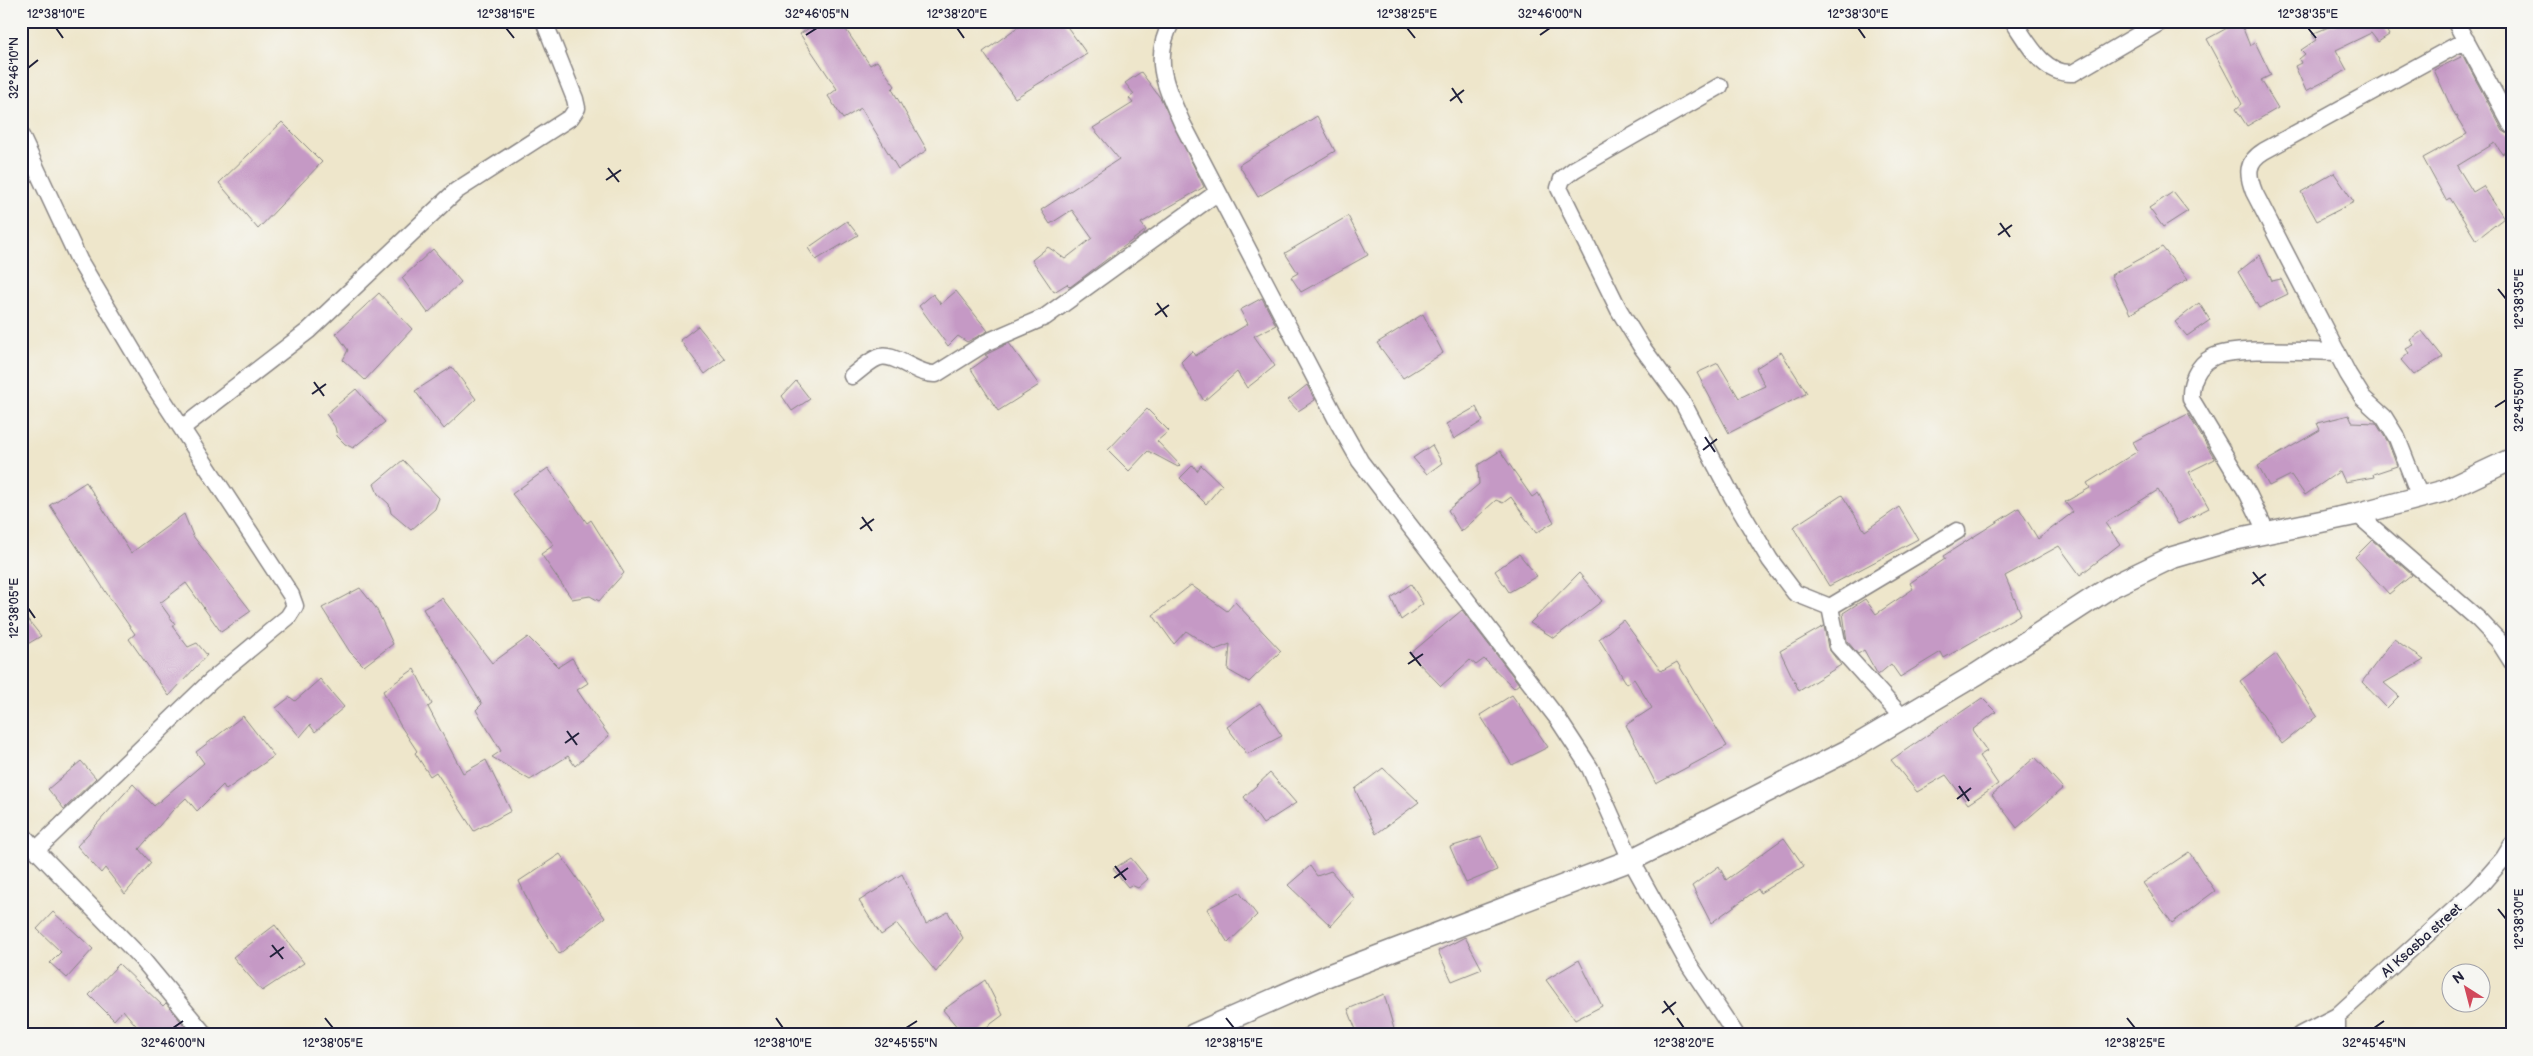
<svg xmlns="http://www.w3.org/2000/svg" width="2533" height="1056" viewBox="0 0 2533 1056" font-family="'Balsamiq Sans',sans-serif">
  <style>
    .building { fill: #c599c5 }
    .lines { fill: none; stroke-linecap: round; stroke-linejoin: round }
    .minor-casing { stroke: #888483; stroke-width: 19 }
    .tertiary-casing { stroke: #888483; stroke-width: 24 }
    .minor { stroke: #fff; stroke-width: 16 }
    .tertiary { stroke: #fff; stroke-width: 21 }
    .ticks { fill: none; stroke: #22223b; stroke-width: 2 }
    .labels { text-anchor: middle; stroke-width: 5; stroke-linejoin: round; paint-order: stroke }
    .street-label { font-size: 14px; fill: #22223b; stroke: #f6f6f2 }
    .neatline { fill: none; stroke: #22223b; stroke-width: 2 }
    .ticks-label { font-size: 12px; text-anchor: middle; fill: #22223b }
  </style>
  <rect width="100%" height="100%" fill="#f6f6f2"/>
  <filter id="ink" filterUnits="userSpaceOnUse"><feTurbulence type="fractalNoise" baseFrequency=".02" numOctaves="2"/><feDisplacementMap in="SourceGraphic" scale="10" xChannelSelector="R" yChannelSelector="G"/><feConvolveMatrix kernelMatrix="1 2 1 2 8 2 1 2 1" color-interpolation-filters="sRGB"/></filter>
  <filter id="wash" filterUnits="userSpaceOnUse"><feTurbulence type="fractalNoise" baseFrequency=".0096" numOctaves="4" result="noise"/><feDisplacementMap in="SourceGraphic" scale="20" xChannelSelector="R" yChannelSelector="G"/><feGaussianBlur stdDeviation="1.12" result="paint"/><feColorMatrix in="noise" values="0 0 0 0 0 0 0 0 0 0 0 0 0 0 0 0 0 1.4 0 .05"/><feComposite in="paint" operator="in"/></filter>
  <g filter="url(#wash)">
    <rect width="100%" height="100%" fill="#eee6cb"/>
    <g id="blocks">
      <path class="building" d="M820,21H840L870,65L877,61L895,86L892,89L927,150L898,169L861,108L843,119L828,96L837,89L800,34Z
        M1026,21H1063L1087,54L1015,98L983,52Z
        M2240,21L2250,46L2255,42L2271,75L2261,80L2278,108L2247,126L2236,109L2242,104L2207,39Z
        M2343,21H2395L2384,26L2389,35L2378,42L2371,33L2336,50L2347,70L2306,91L2295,66L2301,63L2299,59L2305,54L2301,50L2316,40L2312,34Z
        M2463,56L2503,131L2512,136V148L2502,154L2495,143L2457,166L2473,192L2483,186L2504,218L2476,240L2450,198L2446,200L2423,158L2467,134L2453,111L2434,70Z
        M1141,72L1161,99L1204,187L1141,223L1146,230L1070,287L1067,284L1054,292L1032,260L1048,247L1065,259L1092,238L1072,210L1050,224L1041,210L1119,159L1093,128L1133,103L1129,98L1134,94L1125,83Z
        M1317,116L1335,151L1258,197L1239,165Z
        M282,122L322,162L258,229L219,183Z
        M2334,173L2354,202L2317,221L2301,192Z
        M2173,192L2188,211L2163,227L2149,208Z
        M1348,216L1368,255L1301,292L1291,277L1298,273L1285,253Z
        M847,221L858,235L816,260L808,248Z
        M2162,247L2188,279L2130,314L2111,275Z
        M433,249L461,282L428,313L402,278Z
        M2260,255L2272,281L2281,279L2288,294L2259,308L2238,272Z
        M956,291L988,331L967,342L958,336L948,346L919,306L933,294L941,304Z
        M379,293L412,329L365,380L343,360L348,350L336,333Z
        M1262,298L1276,325L1254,336L1275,366L1247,388L1237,372L1204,401L1181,362L1192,351L1195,356L1248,324L1240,310Z
        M2199,303L2210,320L2187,336L2175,322Z
        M1423,314L1443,353L1403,378L1377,343Z
        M698,326L725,359L705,374L680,340Z
        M2422,331L2443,357L2414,375L2401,360L2409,353L2406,349L2414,345L2410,340Z
        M1009,343L1039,385L998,411L971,369L988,357L985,355Z
        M1781,352L1807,393L1729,433L1697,373L1718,363L1739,398L1765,386L1756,368Z
        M452,367L476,399L444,429L415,391Z
        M796,381L810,399L792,411L782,396Z
        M1307,385L1315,400L1298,411L1288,400Z
        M356,389L385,422L353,448L345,444L337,436L335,427L326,414Z
        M1476,407L1483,421L1454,439L1446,424Z
        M1147,409L1169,431L1157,441L1180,465L1178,467L1148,451L1129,471L1108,450Z
        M2188,414L2215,459L2189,472L2209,508L2178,524L2158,490L2105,523L2120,544L2080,575L2059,546L2005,576L2021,614L1944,658L1941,652L1900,677L1891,664L1878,675L1864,650L1858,654L1847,641L1843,613L1865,599L1876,614L1913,589L1910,583L1945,559L1943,556L2019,508L2038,539L2073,512L2065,502L2090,488L2087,483L2138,451L2133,442Z
        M2349,415L2352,422L2376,423L2388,442L2397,466L2373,474L2374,477L2345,482L2340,471L2305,495L2291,475L2269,486L2258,466L2320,430L2317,423Z
        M1432,445L1442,463L1427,474L1413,458Z
        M1500,451L1532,497L1538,493L1554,522L1536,533L1511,497L1503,503L1496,500L1461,532L1448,510L1479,484L1478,465Z
        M403,460L439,498L435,509L411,530L391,513L389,504L378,494L374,484Z
        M1193,465L1197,471L1201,465L1222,485L1206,504L1180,478Z
        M548,468L587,523L591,520L624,573L599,601L590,596L572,599L541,554L554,545L512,494Z
        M86,482L131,553L184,514L193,536L251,611L221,632L186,583L160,603L175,624L172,626L188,647L197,643L207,655L169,696L129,639L135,634L111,600L50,505Z
        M1842,495L1865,531L1899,507L1918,539L1829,586L1793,527Z
        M2372,540L2412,575L2389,594L2355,557Z
        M1519,554L1537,576L1509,592L1495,571Z
        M1579,573L1602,601L1554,638L1530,623Z
        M1411,584L1423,604L1401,620L1391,598Z
        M1191,585L1227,611L1235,602L1281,651L1249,682L1228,670L1230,644L1215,650L1186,631L1174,644L1153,615Z
        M360,588L376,608L393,644L364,666L350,652L322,608Z
        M442,598L492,663L528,637L558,667L572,658L588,683L577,690L609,736L575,766L568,756L530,780L492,757L501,751L476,710L482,704L423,609Z
        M1462,610L1519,684L1514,688L1484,659L1476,665L1470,660L1441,686L1410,654Z
        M21,611L41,636L21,648Z
        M1623,620L1661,671L1677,662L1727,746L1656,784L1626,725L1652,708L1634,679L1627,684L1599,639Z
        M1824,626L1828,648L1841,665L1799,691L1780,651Z
        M2394,639L2424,660L2384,683L2399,696L2387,708L2362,682Z
        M2276,654L2317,716L2282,744L2240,681Z
        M414,669L432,704L428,707L463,773L486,760L511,811L474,831L436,772L430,776L415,753L417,751L400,725L383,691Z
        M320,679L344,707L315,732L310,725L300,737L276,708L290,697L295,701Z
        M1512,695L1548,747L1512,765L1480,715Z
        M1982,698L1996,712L1972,730L1987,751L1979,756L1998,784L1968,804L1946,775L1917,792L1891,760Z
        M1260,703L1282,736L1247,754L1227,727Z
        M243,716L274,756L226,790L223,785L197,811L186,798L172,811L139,849L151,863L125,894L105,868L101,873L77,846L133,784L154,806L204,763L196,752Z
        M2035,757L2063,788L2017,828L1992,795Z
        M81,761L96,778L64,809L48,789Z
        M1383,768L1419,802L1376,834L1355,789Z
        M1270,773L1296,803L1263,824L1244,797Z
        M1482,837L1497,870L1466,883L1450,847Z
        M1784,838L1804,866L1760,893L1758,889L1711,923L1692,886L1719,866L1726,880Z
        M2189,852L2215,891L2172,923L2143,883Z
        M560,854L605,918L559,954L532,910L519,881Z
        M1131,858L1148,879L1138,888L1131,885L1128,887L1113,869Z
        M1310,866L1317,876L1331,871L1355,899L1331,926L1288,885Z
        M902,874L926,924L948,912L963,938L936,972L897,924L881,935L859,901Z
        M1239,892L1257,915L1228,943L1207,909Z
        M53,912L93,949L67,978L50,963L61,952L37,929Z
        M275,925L304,963L262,991L233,957Z
        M1465,937L1482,969L1452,981L1438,951Z
        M1579,960L1602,1006L1575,1020L1546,980Z
        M119,964L163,1006L166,1003L188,1030L182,1035H144L123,1010L114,1020L89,995Z
        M985,980L1003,1015L976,1035H964L943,1010Z
        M1384,994L1394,1029L1379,1035H1358L1348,1009Z"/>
    </g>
  </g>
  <g filter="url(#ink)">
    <use href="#blocks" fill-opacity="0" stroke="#888483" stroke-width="1"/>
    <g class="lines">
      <defs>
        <path id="minor" d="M1172,21C1151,59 1166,87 1182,123L1338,422L1360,461L1558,719L1590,768L1631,860L1688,963L1736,1035
          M2013,21C2028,43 2043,75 2073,73L2162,21
          M2455,21L2512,126
          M1720,86L1575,169L1562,179L1559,188L1619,310L1641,346L1683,403L1733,498L1770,560L1795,593L1830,607L1838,646L1902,717
          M21,136L79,260L152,383L291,595L295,606L288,617L211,681L36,850L142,959L205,1035
          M852,376C860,370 868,362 877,358C893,350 917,376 936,374L987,342L1045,317L1218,192
          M182,428L308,331L456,191L571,117L577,108L575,99L544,21
          M2420,497L2397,438L2384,417L2363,398L2348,374L2254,192C2247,174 2246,162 2264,151L2466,40
          M2357,514L2478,619L2498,640L2512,662
          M2267,533L2248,494L2191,399C2190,383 2197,365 2213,357C2235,346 2310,352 2337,352
          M1830,607L1957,531
          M21,833L36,850
          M2300,1035L2337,1016
          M2337,1035V1016L2477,889L2504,858L2512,845"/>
        <path id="tertiary" d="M1193,1035L1329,975L1631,860L1847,751L1977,674L2109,588L2171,558L2236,539L2357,514L2444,491L2512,459"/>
      </defs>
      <use href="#minor" class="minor-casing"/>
      <use href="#tertiary" class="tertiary-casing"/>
      <use href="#minor" class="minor"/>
      <use href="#tertiary" class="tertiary"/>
    </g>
  </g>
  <path class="ticks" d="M56,28L63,38M506,28L514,38M957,28L964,38M1407,28L1415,38M1858,28L1865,38M2308,28L2316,38M806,35L817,28M1540,35L1550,28M28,68L38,60M1452,88L1462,103M1450,101L1464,90M608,168L619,182M606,180L621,170M2000,223L2010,237M1998,235L2012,225M2498,289L2506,299M1157,303L1167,317M1155,315L1169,305M314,382L324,396M312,394L326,384M2495,407L2506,400M1705,437L1715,452M1703,450L1717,439M862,517L872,531M860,529L874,519M2253,572L2264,586M2252,584L2266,574M28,608L35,618M1410,652L1421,666M1408,664L1423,654M567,731L577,745M565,743L579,733M1959,786L1969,801M1957,799L1971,788M1115,866L1126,880M1114,878L1128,868M2498,909L2506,919M272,945L283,959M270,957L284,947M1664,1001L1674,1015M1662,1013L1676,1002M325,1018L333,1028M776,1018L783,1028M1226,1018L1234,1028M1677,1018L1684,1028M2127,1018L2135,1028M173,1028L183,1021M906,1028L917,1021M2374,1028L2384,1021"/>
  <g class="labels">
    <g class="street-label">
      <text transform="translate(2421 940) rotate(-42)" y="5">Al Ksasba street</text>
    </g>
  </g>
  <rect width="2533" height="1056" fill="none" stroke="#f6f6f2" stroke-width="55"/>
  <g transform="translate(2466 988) rotate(324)"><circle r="24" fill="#f6f6f2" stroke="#a1a1a9"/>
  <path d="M0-4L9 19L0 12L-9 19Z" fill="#d1495b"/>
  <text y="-8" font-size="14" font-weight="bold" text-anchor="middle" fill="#22223b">N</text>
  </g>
  <rect x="28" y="28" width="2478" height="1000" class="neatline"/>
  <g class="ticks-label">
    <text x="56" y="18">12°38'10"E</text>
    <text x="506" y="18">12°38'15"E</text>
    <text x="817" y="18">32°46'05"N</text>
    <text x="957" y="18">12°38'20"E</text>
    <text x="1407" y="18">12°38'25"E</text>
    <text x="1550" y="18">32°46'00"N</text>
    <text x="1858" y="18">12°38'30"E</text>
    <text x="2308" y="18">12°38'35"E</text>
    <text transform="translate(14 68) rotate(-90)" y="4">32°46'10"N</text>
    <text transform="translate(2519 299) rotate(-90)" y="4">12°38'35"E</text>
    <text transform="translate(2519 400) rotate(-90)" y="4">32°45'50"N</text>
    <text transform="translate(14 608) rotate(-90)" y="4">12°38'05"E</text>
    <text transform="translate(2519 919) rotate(-90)" y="4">12°38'30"E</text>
    <text x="173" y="1047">32°46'00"N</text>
    <text x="333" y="1047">12°38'05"E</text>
    <text x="783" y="1047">12°38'10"E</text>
    <text x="906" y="1047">32°45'55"N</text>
    <text x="1234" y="1047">12°38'15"E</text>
    <text x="1684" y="1047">12°38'20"E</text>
    <text x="2135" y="1047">12°38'25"E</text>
    <text x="2374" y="1047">32°45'45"N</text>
  </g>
</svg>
